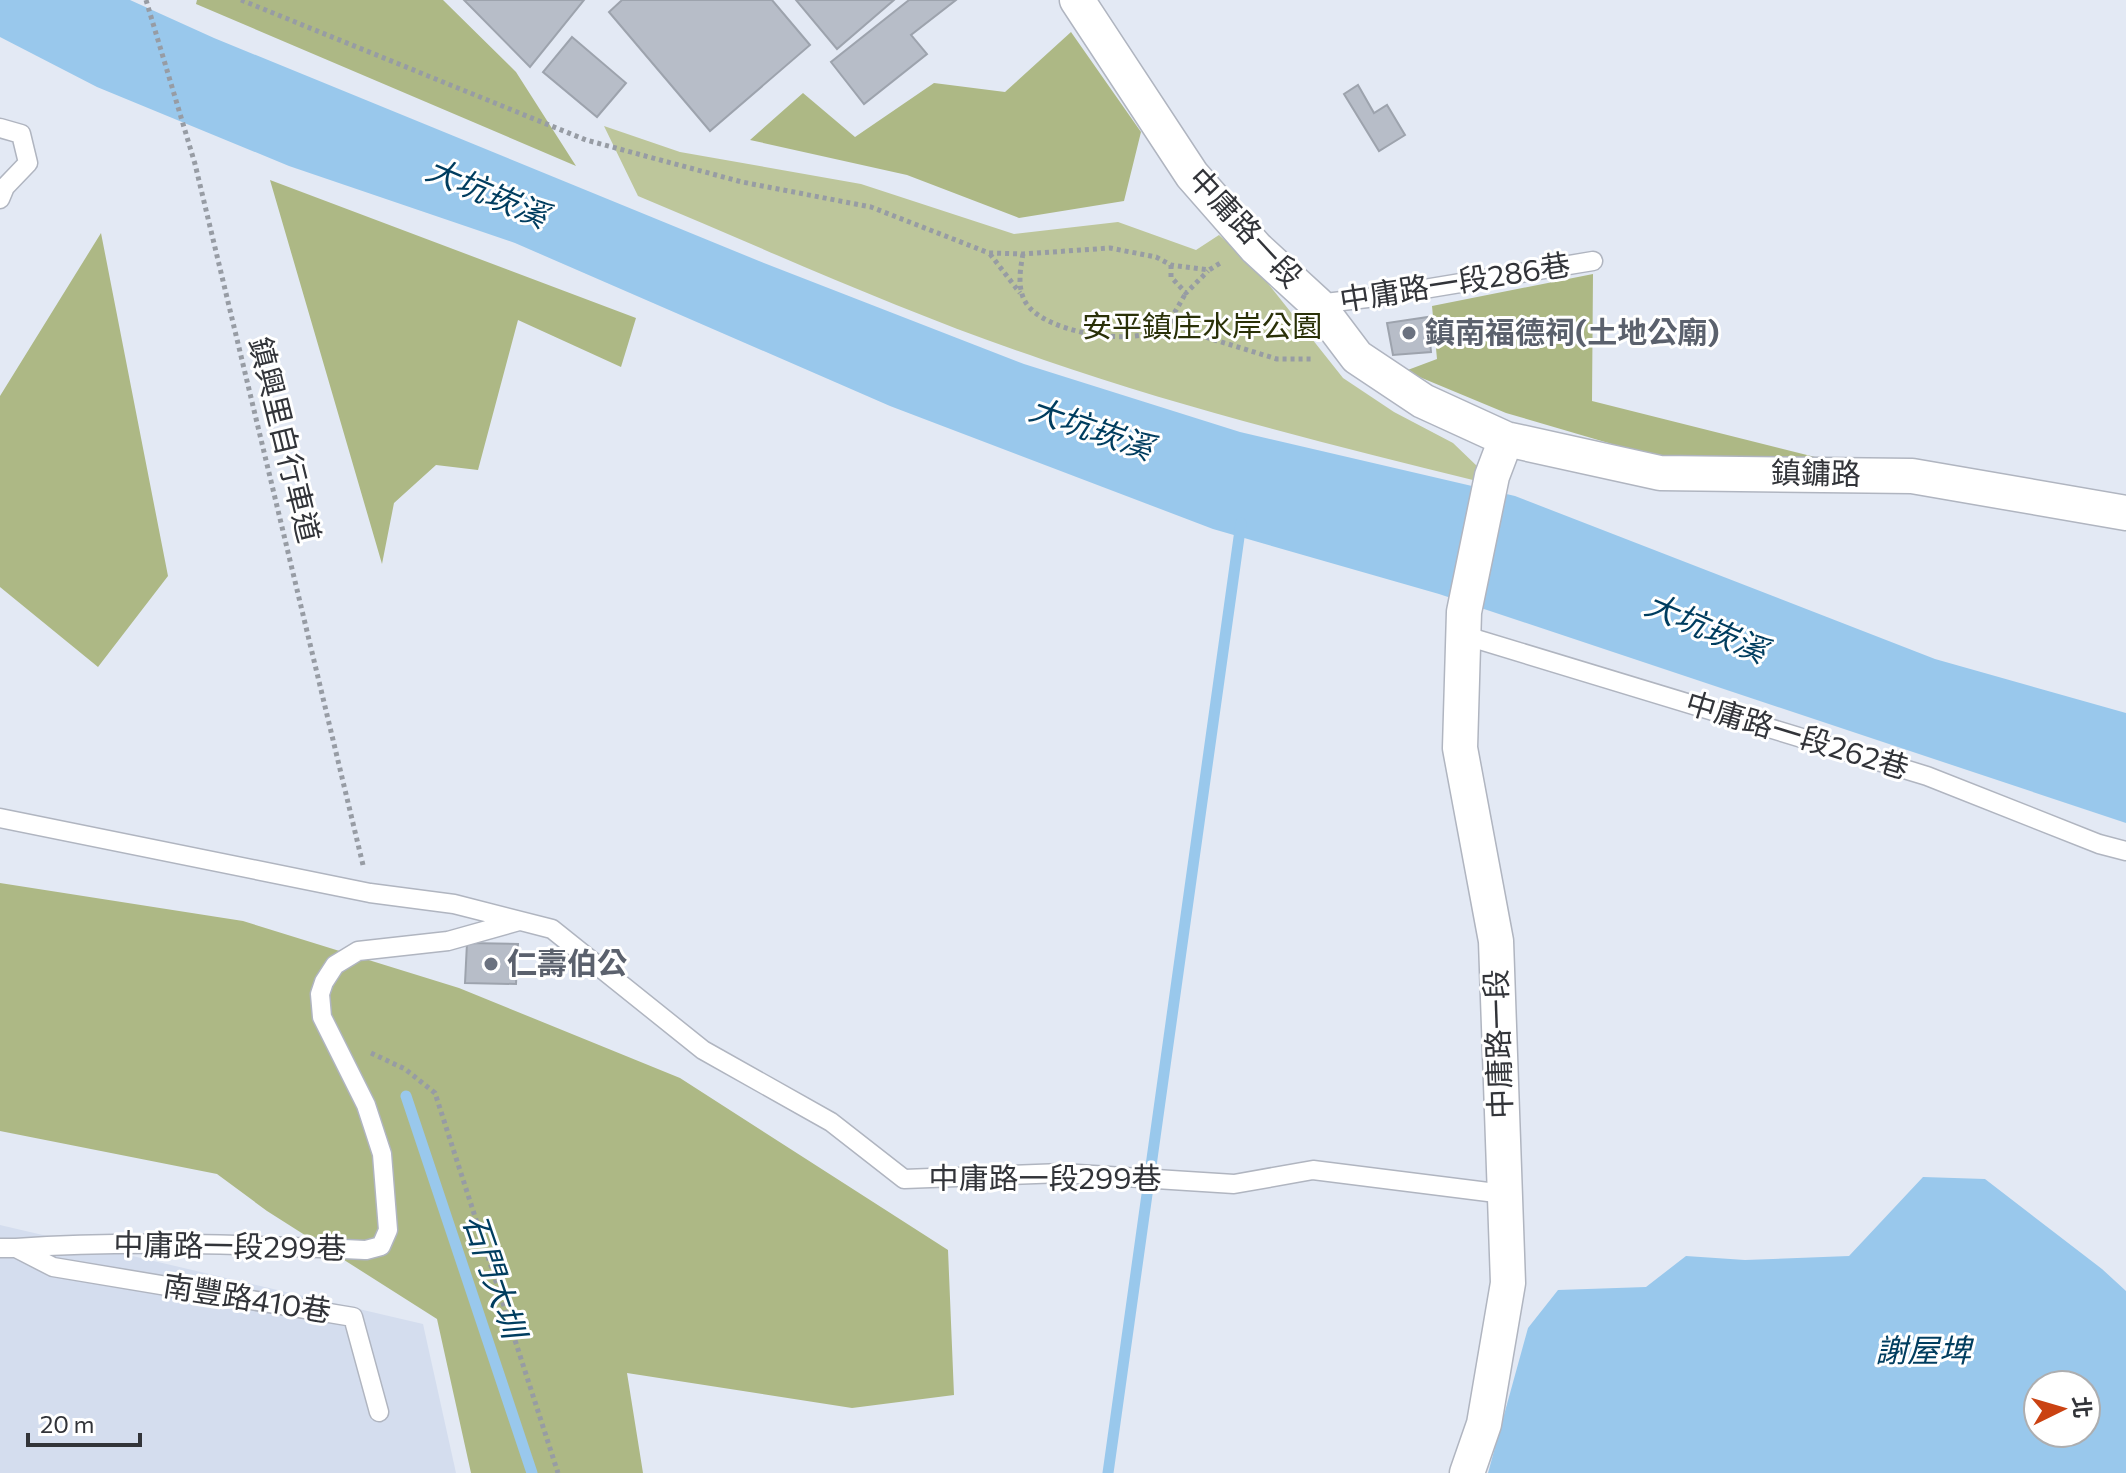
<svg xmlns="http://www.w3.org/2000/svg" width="2126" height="1473" viewBox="0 0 2126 1473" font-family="Commissioner,'Noto Sans TC',sans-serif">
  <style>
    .built { fill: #d4ddee }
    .green { fill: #bdc69b }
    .forest { fill: #adb885 }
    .water { fill: #99c8ec; fill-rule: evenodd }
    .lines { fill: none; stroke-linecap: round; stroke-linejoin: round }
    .stream { stroke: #99c8ec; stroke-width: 11 }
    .building { fill: #b7bdc8; stroke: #9da3ad; stroke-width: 2 }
    .service-casing { stroke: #b0b5c0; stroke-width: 21 }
    .minor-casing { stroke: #b0b5c0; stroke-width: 37 }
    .path { stroke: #979ca4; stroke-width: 5; stroke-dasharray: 4 4; stroke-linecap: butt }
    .service { stroke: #fff; stroke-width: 18 }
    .minor { stroke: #fff; stroke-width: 34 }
    .tree { fill: #7d8472 }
    .worship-dot { fill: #6b7280; stroke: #fff; stroke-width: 3 }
    .labels { text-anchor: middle; stroke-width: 6; stroke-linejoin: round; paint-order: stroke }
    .street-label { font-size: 30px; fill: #323439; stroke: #fff }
    .park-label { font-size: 30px; fill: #2a3108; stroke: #fff }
    .worship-label { font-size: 30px; font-weight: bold; fill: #5b616d; stroke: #fff; text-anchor: start }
    .water-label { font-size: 32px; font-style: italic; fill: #003d5f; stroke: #fff }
  </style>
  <rect width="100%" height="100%" fill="#e3e9f4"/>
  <path class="built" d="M0,1225L423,1324L456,1473H0Z"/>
  <path class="green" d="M604,126L680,152L861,184L1014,234L1118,222L1196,250L1219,235L1255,267L1343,378L1394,412L1453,443L1478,467L1477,481C1332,445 1186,409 1044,360C907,314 772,252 638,196Z"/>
  <path class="forest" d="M197,0H443L516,72L576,166L196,4Z
    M1071,32L1141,132L1124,201L1019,218L907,175L750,140L803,93L855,137L934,83L1005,92Z
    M270,180L636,318L621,367L518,320L478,470L436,465L394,503L382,564Z
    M101,233L168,576L98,667L0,587V396Z
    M1593,274L1592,401L1839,463L1663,459L1506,413L1405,371L1437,359L1432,306Z
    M0,883L243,921L459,988L680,1078L948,1250L954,1395L852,1408L627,1373L643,1473H471L437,1319L267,1211L217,1174L0,1131Z"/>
  <path class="water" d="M0,0H130L214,38L759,261L1024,364L1240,432L1515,496L1935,659L2126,713V823L1439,594L1213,529L890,406L515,243L289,166L97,87L0,37Z
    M1923,1177L1985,1179L2102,1269L2126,1291V1473H1488L1528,1328L1558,1290L1646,1287L1686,1256L1745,1260L1849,1256ZM2038,1385H2086V1433H2038Z"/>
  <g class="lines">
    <path class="stream" d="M406,1096L532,1473
      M1108,1473L1241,523"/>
  </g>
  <path class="building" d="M464,0H584L530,67Z
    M622,0H772L810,45L710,131L609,12Z
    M796,0H894L837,49Z
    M909,0H956L911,35L927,54L864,104L831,62Z
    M572,37L626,83L597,117L543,72Z
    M1358,85L1374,113L1387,105L1405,135L1379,151L1344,94Z
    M1428,317L1431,352L1393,355L1387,323Z
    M467,943L518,944L516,984L465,983Z"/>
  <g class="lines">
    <defs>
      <path id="service" d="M0,128L21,134L28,163L5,187L0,199
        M1317,304L1376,297L1593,261
        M1463,635L1927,776L2099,844L2126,851
        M0,818L370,893L454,904L552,929L703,1050L831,1122L904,1179L1062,1173L1234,1184L1313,1170L1504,1194
        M0,1248H16L53,1267L353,1317L379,1412
        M16,1248C133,1240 249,1245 366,1250L381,1246L388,1230L382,1154L366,1105L322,1017L320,994L324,982L335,965L358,951L448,941L519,921"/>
      <path id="minor" d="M1077,0L1192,175L1256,248L1317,304L1357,357L1423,401L1506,439L1660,473L1912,476L2126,513
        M1467,1473L1484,1424L1508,1283L1496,941L1460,748L1464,612L1492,476L1506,439"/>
    </defs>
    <use href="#service" class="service-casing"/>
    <use href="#minor" class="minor-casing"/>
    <path class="path" d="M146,0L195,164L363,865
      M241,0L586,140L742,182L871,207L989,253L1023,254L1110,248L1156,257L1171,265L1209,270L1222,262
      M990,254L1020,293
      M1023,254C1020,270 1017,289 1026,303C1044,332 1126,345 1155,331C1171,324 1177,307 1186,293
      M1171,265V277L1186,293L1208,271
      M1170,320L1192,333L1277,359H1313
      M371,1053L405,1069L435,1093L558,1473"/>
    <use href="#service" class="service"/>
    <use href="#minor" class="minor"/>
  </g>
  <circle class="tree" cx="1467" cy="332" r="12"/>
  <g class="worship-dot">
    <circle cx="1409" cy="333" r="8"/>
    <circle cx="491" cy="964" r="8"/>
  </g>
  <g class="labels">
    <g class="street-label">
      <text transform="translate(1245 228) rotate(47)" y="10">中庸路一段</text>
      <text transform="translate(1455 283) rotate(-9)" y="10">中庸路一段286巷</text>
      <text transform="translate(284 440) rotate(76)" y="10">鎮興里自行車道</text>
      <text transform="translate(1816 474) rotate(1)" y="10">鎮鏞路</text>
      <text transform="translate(1797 736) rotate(17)" y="10">中庸路一段262巷</text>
      <text transform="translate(1499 1044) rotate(-92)" y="10">中庸路一段</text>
      <text x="1045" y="1189">中庸路一段299巷</text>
      <text transform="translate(230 1247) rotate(1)" y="10">中庸路一段299巷</text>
      <text transform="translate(247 1299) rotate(9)" y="10">南豐路410巷</text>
    </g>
    <g class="park-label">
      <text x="1202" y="337">安平鎮庄水岸公園</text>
    </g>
    <g class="worship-label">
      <text x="1425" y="343">鎮南福德祠(土地公廟)</text>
      <text x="507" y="974">仁壽伯公</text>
    </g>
    <g class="water-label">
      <text transform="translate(487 193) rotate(23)" y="11">大坑崁溪</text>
      <text transform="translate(1091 429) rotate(19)" y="11">大坑崁溪</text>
      <text transform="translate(1706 628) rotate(23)" y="11">大坑崁溪</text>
      <text transform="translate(494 1276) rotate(71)" y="11">石門大圳</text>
      <text x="1923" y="1362">謝屋埤</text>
    </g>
  </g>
  <g transform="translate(2062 1409) rotate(85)"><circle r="38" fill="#ffffff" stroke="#adaeb0" stroke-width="2"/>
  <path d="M0-6L14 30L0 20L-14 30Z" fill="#ca4212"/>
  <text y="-12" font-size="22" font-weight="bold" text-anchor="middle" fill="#323439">北</text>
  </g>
  <path d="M28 1433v12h112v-12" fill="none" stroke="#323439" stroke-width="4"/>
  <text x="40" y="1433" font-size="24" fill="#323439" stroke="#ffffff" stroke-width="6" paint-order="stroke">20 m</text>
</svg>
